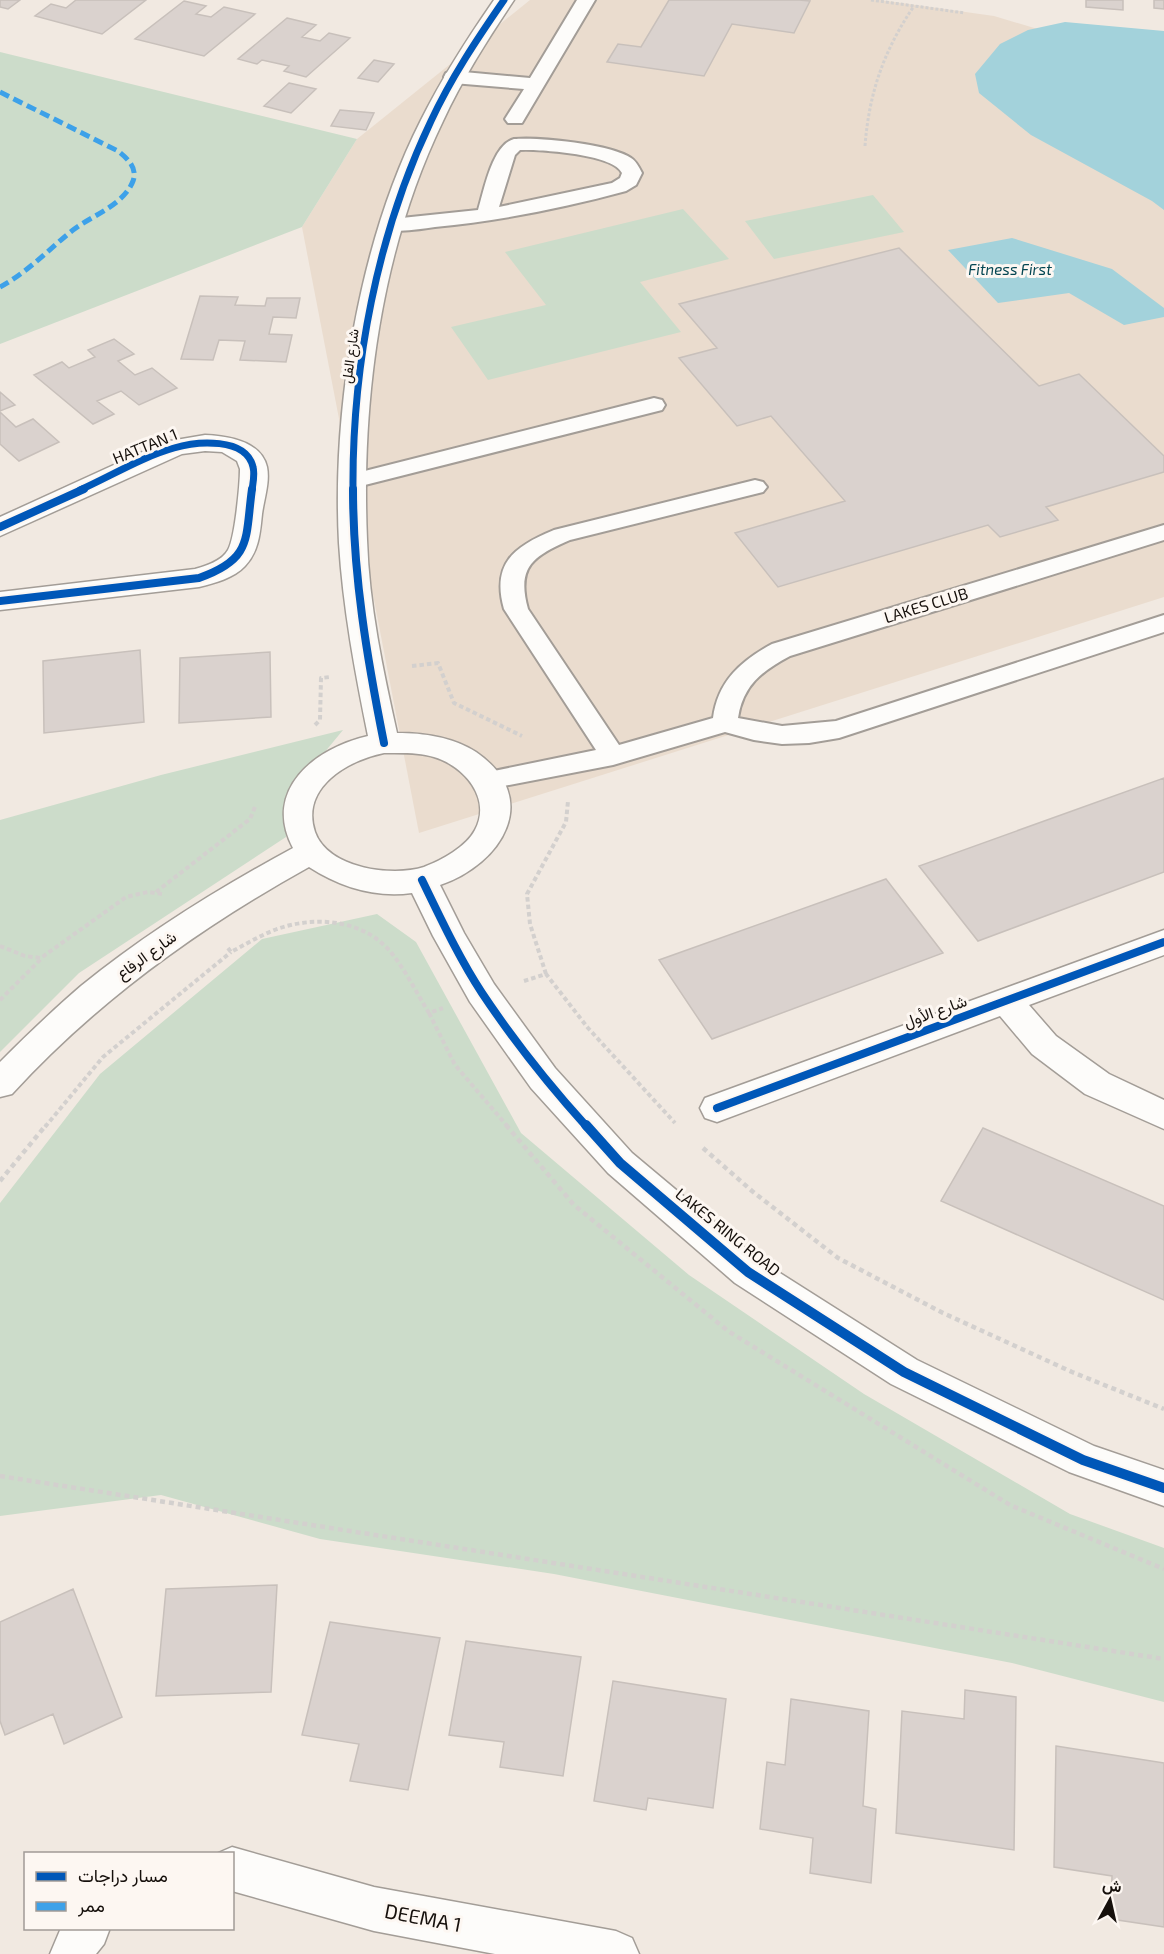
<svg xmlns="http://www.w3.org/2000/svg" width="1164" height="1954" viewBox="0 0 1164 1954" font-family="'Exo 2',Vazirmatn,sans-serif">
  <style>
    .built { fill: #eadcce }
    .green { fill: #ccdcca }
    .water { fill: #a3d2db }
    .building { fill: #dad2ce; stroke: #c8c0bb; stroke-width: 1.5 }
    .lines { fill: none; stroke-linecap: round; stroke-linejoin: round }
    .lane-casing { stroke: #a39d97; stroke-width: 4 }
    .street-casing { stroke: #a39d97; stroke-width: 3 }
    .path-far2 { stroke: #d3d0ce; stroke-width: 3; stroke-dasharray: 3 2; stroke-linecap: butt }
    .path-far1 { stroke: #d3d0ce; stroke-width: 4; stroke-dasharray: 4.5 3; stroke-linecap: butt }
    .path { stroke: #d3d0ce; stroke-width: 4.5; stroke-dasharray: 5 4; stroke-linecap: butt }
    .lane { fill: #fdfcfa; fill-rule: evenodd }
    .street { fill: #fdfcfa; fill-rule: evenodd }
    .quiet { stroke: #3da1e9; stroke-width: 5; stroke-dasharray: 10 5; stroke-linecap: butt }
    .cycleway-far2-casing { stroke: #fdf7f2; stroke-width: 10 }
    .cycleway-far1-casing { stroke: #fdf7f2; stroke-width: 12 }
    .cycleway-casing { stroke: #fdf7f2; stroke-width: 14 }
    .cycleway-far2 { stroke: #0057b8; stroke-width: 7 }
    .cycleway-far1 { stroke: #0057b8; stroke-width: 8 }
    .cycleway { stroke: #0057b8; stroke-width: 10 }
    .labels { text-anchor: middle; stroke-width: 6; stroke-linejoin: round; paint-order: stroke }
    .far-street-label { font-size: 14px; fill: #16100c; stroke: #fdf7f2 }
    .far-water-label { font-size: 15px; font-style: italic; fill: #044652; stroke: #fdf7f2 }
    .street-label { font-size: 16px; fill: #16100c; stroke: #fdf7f2 }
    .near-street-label { font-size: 20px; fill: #16100c; stroke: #fdf7f2 }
  </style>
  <rect width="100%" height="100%" fill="#f1e9e1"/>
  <path class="built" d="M530,0H880L994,16L1164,67V597L419,833L302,227L357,139Z"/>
  <path class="green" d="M0,52L357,139L302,227L0,344Z
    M873,195L904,232L774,259L745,221Z
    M683,209L729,259L640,282L681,332L488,380L451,327L546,305L505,252Z
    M343,730L291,793L286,837L79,973L0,1052V820L161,775Z
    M377,914L416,942L521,1133L689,1275L864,1394L1070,1514L1164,1548V1702L1012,1663L554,1574L320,1539L161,1495L0,1516V1203L100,1074L262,939Z"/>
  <path class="water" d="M1065,22L1164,31V210L1152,201L1031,135L979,93L975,74L1000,44L1028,30Z
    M1012,238L1112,269L1164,308V317L1124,325L1069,293L998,303L948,250Z"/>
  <path class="building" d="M0,0H20L8,9L0,7Z
    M76,0H146L102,34L35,16L51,4L66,8Z
    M669,0H799L810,1L794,33L732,24L704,76L607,62L618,44L641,47Z
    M1086,0H1123V10L1086,7Z
    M1154,0H1164V9L1154,8Z
    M184,1L206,6L196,14L211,17L224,7L255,14L204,56L135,39Z
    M287,18L316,25L302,37L320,41L329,33L350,38L306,77L284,71L289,66L262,60L257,64L238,59Z
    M374,60L394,64L378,82L358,78Z
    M289,83L316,89L291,113L264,106Z
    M340,110L374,113L366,130L331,126Z
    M899,248L1039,386L1079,374L1164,456V472L1046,507L1058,520L1000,537L988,525L778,587L735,533L845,501L771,416L737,426L679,358L717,348L679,304Z
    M200,296L238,297L235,305L265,306L267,298H300L296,318L273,317L269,334L292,335L286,362L240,360L245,341L219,340L213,360L181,359Z
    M114,339L134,354L118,361L135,375L152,368L177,388L139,405L121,391L97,401L114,414L93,424L34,375L62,362L69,368L95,357L88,350Z
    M0,392L15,405L0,411Z
    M0,412L16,427L33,419L59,442L19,461L0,444Z
    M140,650L144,722L44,733L43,661Z
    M270,652L271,717L179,723L180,658Z
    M1164,778V872L978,941L919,866Z
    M886,879L943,953L712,1039L659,960Z
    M983,1128L1164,1206V1300L941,1201Z
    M277,1585L271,1692L156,1696L166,1589Z
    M73,1589L122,1717L64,1744L53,1714L5,1735L0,1721V1622Z
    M330,1622L440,1638L408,1790L350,1781L359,1744L302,1735Z
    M466,1641L581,1657L563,1776L500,1767L504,1742L449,1735Z
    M613,1681L726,1699L713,1808L648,1798L646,1810L594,1801Z
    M965,1690L1016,1697L1014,1850L896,1833L902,1711L964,1719Z
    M791,1699L869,1711L863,1806L876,1809L871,1883L810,1873L813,1838L760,1829L767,1762L785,1765Z
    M1056,1746L1164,1763V1927L1111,1919L1112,1876L1054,1867Z"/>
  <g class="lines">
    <defs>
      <path id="lane" d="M577,0H595L522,123H508L505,119L524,89L453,83L446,81L444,77L446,73L453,71L530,78Z
        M514,139C539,137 611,144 631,158C636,161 639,167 642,173L636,185L626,191C563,208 500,221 435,227C419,229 401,233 385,229L382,225L385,221L392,219L478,210C484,191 492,145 514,139ZM520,150C539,149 614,154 622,173L620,178L612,183L499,207L515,155Z
        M654,398L662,400L665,405L662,410L353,488L345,486L341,481L345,476Z
        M755,480L763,482L767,487L763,492L570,540C534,556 516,566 528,609L619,745L713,718C718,681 741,661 772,644L1164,525V540L790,656C762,671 743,685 738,718L782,726L836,721L1164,615V632L839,738L809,743L782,744L754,740L725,732L613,765L488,789L479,786L475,780L479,774L596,750L504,609C491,563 515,546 554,530Z"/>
      <path id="street" d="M494,0H514C488,39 463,78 443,121C381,249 361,399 367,540C369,605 383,670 397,733C424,733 453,737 476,752C543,798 502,864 440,885L464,933L494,984L555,1068L632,1153L761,1261L917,1360L1094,1446L1164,1470V1506L1069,1472L891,1384L735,1283L608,1173L531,1088L470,1002L433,936L412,893C375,898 340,887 309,867C199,928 97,1001 12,1094L0,1097V1062C26,1036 53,1010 81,986C146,933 219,888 293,848C262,790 315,748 368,736C355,672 343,608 339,543C332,408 359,242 421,120C442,78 467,39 494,0ZM384,753C400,753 419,752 434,757C464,766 492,798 475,830C466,847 442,860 424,867C393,877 328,869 315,832C300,787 349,760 384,753Z
        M205,435C228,436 261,441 267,467C270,482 264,499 262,514C260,533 259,551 245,566C234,578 215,583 199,587L0,610V592L195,569C206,566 222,561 228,550C235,538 240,484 240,469L237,461L222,452L205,451L182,454L0,536V517L164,442Z
        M1164,930V955L1029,1005L1056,1036L1109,1074L1164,1100V1129L1085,1094L1032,1054L1000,1016L717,1122L705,1118L700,1108L705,1098Z
        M232,1847L374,1887L616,1931L632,1938L639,1954H495L374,1931L232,1891V1854H216Z
        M61,1928H110L104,1944L96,1954H50Z"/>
    </defs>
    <use href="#lane" class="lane-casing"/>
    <use href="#street" class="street-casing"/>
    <path class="path-far2" d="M871,0L965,13
      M865,146C869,93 884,50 914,6"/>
    <path class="path-far1" d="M412,666L438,663L454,703L522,736
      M315,725L320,720L321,678L330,677
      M156,892L250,819L255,807
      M0,946L25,956L41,958L126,897L148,892L162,894
      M228,948L231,952C246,944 261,935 277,929C314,916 361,919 389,950C405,969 416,992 429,1013L443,1008
      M546,974L530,924L527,894L566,822L568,801
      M524,981L546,974L588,1028L675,1123
      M0,1000L41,959
      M429,1013L455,1065L508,1127
      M45,1127L103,1057L231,952"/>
    <path class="path" d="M506,1125L574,1205L728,1331L1010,1505L1164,1569
      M703,1148L752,1191L838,1258L943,1313L1072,1372L1164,1409
      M0,1181L46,1125
      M0,1476L1164,1659"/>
    <use href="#lane" class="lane"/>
    <use href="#street" class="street"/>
    <path class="quiet" d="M0,92L118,151C127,158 138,168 133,181C124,205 91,216 73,230C48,250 28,272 0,287"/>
    <defs>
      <path id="cycleway-far2" d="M80,490C111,476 142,457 174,448C197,441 246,437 253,467C255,474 253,483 252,490
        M353,490C352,366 377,234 431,121C451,78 477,39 504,0"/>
      <path id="cycleway-far1" d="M353,489C353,575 367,658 384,743
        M0,527L84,489
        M0,601L199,578C253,559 245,539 252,489
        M422,880C441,919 459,958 482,993C514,1041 549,1085 587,1127
        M717,1108L1164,942"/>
      <path id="cycleway" d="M586,1125L620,1163L748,1272L904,1372L1083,1460L1164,1488"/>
    </defs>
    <use href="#cycleway-far2" class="cycleway-far2-casing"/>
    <use href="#cycleway-far1" class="cycleway-far1-casing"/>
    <use href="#cycleway" class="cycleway-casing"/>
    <use href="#cycleway-far2" class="cycleway-far2"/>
    <use href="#cycleway-far1" class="cycleway-far1"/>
    <use href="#cycleway" class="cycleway"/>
  </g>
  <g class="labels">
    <g class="far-street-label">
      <text transform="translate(350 356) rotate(-82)" y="5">شارع الفل</text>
    </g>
    <g class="far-water-label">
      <text x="1010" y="275">Fitness First</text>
    </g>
    <g class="street-label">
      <text transform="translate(145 446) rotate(-22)" y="6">HATTAN 1</text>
      <text transform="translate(926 605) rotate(-17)" y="6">LAKES CLUB</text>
      <text transform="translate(146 955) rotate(-36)" y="6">شارع الرفاع</text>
      <text transform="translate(935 1011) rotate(-20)" y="6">شارع الأول</text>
      <text transform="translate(728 1232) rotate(39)" y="6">LAKES RING ROAD</text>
    </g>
    <g class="near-street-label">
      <text transform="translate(423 1918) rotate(11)" y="7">DEEMA 1</text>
    </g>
  </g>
  <rect x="24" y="1852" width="210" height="78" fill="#fdf7f2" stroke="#a19b96" stroke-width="1.5"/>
  <rect x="36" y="1872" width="30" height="9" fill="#0057b8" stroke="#a19b96" stroke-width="1.5"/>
  <text x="78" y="1882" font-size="18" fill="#16100c">مسار دراجات</text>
  <rect x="36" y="1902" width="30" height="9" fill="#3da1e9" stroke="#a19b96" stroke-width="1.5"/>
  <text x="78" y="1912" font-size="18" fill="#16100c">ممر</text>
  <g transform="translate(1110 1900) rotate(8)" stroke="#fdf7f2" stroke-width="4.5" paint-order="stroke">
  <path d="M0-4.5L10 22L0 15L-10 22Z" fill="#16100c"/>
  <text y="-9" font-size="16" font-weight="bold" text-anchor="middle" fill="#16100c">ش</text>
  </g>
</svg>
